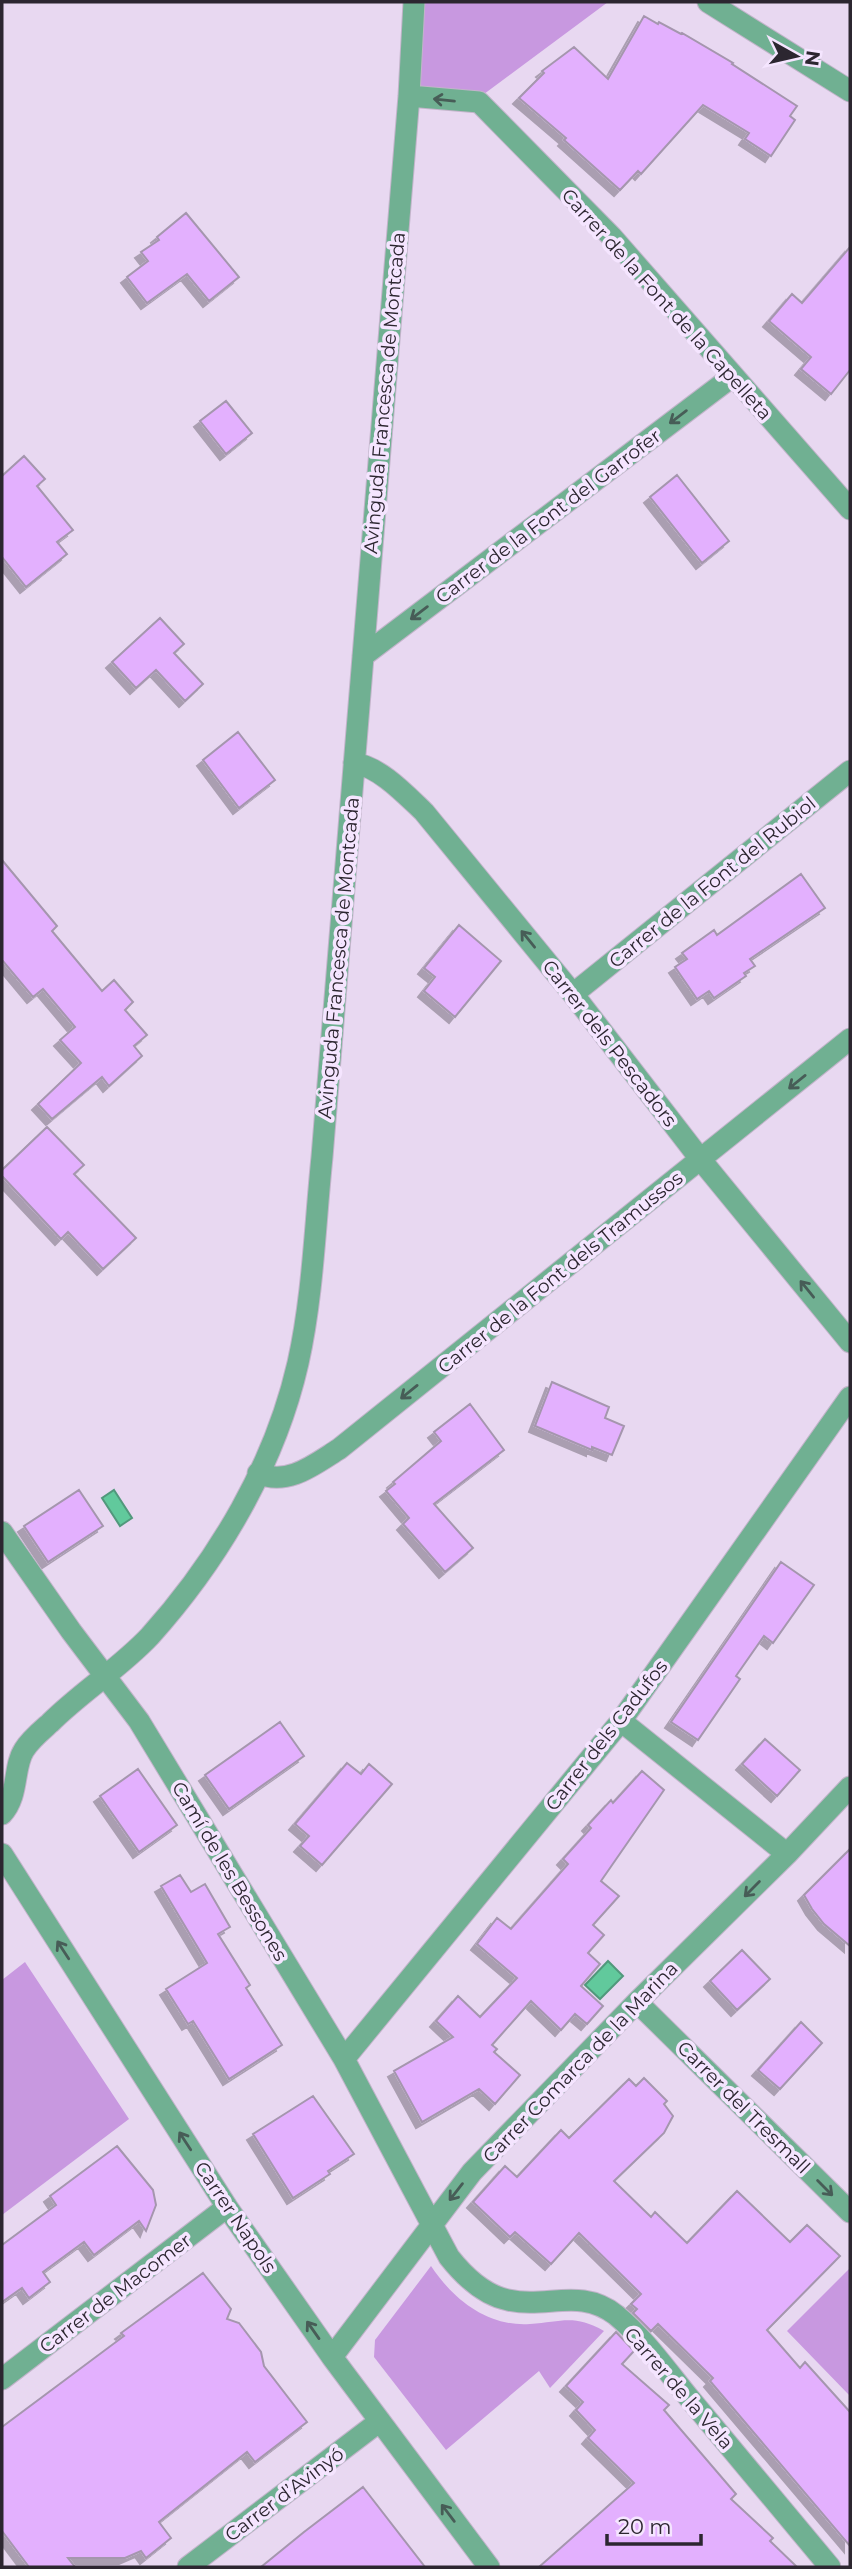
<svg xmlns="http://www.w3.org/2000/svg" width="852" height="2569" viewBox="0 0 852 2569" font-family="Montserrat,sans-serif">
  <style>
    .green { fill: #c898e0 }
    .water { fill: #61c99c; stroke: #51987c; stroke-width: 2 }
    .building { fill: #e3b0fe; stroke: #a596ae; stroke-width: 2; filter: url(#shadow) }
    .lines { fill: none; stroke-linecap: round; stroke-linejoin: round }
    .minor-casing { stroke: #c2b4ca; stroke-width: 23 }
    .minor { stroke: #70b092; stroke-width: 21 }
    .oneway { stroke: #475d57 }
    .labels { text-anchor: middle; stroke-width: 7; stroke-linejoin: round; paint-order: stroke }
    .street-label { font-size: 19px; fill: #2c2630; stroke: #f5e5ff }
  </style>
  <defs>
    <filter id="shadow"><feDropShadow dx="-6" dy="6" stdDeviation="0" flood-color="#0004"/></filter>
  </defs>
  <rect width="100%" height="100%" fill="#e8d8f1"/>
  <path class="green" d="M418,2H608L480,97L413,93Z
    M25,1962L129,2119L2,2215V1980Z
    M431,2266C453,2299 487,2327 530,2324C562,2322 574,2314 604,2331L550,2388L539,2371L446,2450L374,2357L375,2340Z
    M850,2268V2396L787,2331Z"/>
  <path class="water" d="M114,1490L132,1518L120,1526L102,1498Z
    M608,1961L623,1976L600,1999L585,1985Z"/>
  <path class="building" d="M644,16L658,24L659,22L681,34L682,33L733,63L732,64L797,106L790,116L795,120L771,156L745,139L749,133L703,105L641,174L638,171L620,190L564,140L566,138L519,98L544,73L542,71L574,47L608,79Z
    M186,213L239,277L209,301L187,274L147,303L127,277L148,261L141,252L159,240L157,237Z
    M850,247V370L831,394L801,369L811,357L769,321L792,294L802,303Z
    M226,401L252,433L226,454L200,421Z
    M24,456L45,479L37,486L73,530L57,542L67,554L26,587L2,557V476Z
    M677,475L729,541L702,563L650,497Z
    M160,618L184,644L174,653L203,684L185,701L156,670L136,688L112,662Z
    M238,732L275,780L239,808L203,760Z
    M2,860L57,926L52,931L102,991L114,980L133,1002L125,1010L147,1035L134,1046L142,1056L109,1086L102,1077L52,1119L38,1104L81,1063L60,1040L75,1027L43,989L33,997L2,960Z
    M801,874L825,908L750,959L755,966L744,973L746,976L714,998L709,991L697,999L675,967L687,959L682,953L714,930L717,935Z
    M459,925L501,961L455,1017L424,991L435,977L424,968Z
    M47,1127L84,1165L74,1174L136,1238L103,1269L68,1232L61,1239L2,1176V1170Z
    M552,1382L609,1407L605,1418L624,1426L612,1455L592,1447V1450L535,1426Z
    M470,1404L504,1450L434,1504L473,1548L445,1572L403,1524L409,1518L386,1491L395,1484L393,1482L441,1441L434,1432Z
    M79,1490L103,1526L48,1562L24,1526Z
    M781,1562L814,1585L773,1643L764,1636L736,1676L740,1679L698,1740L671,1722Z
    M280,1722L304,1756L229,1809L205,1775Z
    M765,1739L800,1770L777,1796L742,1764Z
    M347,1763L361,1774L369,1764L392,1784L322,1865L300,1846L309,1836L295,1824Z
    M138,1769L177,1825L139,1852L100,1796Z
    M642,1771L664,1790L601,1881L619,1896L593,1925L604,1935L588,1953L600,1964L581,1986L603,2006L587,2024L575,2014L561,2030L531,2001L492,2045L497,2049L494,2052L520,2075L495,2104L479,2089L422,2122L394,2071L453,2037L436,2021L458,1996L480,2017L517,1978L477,1944L497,1918L511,1929L568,1864L563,1859L591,1828L588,1825L611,1800L613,1803Z
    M850,1849V1946L824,1924L812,1909L804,1895Z
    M180,1875L191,1892L205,1884L230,1927L218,1934L250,1985L246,1988L282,2045L229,2079L193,2021L188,2024L166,1989L207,1963L161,1886Z
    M742,1950L770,1979L737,2010L710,1981Z
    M801,2022L822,2043L780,2089L758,2070Z
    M644,2078L667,2101L664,2104L673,2116L664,2133L614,2181L651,2217L655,2212L687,2243L737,2191L790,2242L807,2225L840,2256L767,2330L800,2368L805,2362L850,2412V2546L710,2381L713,2378L658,2324L651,2331L633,2313L637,2309L631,2304L641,2294L579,2233L551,2264L515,2232L510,2237L473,2202L505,2166L517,2177L561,2130L569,2138L629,2079L636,2086Z
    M313,2096L354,2154L328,2171L330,2174L293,2198L253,2134Z
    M117,2146L153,2190L156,2205L146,2231L139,2221L94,2255L84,2242L43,2272L50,2282L29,2298L22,2288L2,2302V2245L56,2205L50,2196Z
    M203,2273L231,2309L227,2319L239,2323L261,2352L264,2366L307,2422L255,2462L247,2452L159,2522L171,2538L146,2558L141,2551L125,2558H68L75,2567H29L2,2531V2427L124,2336L121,2333Z
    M616,2332L634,2351L622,2364L669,2405L664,2410L736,2494L731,2499L773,2538L770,2541L797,2567H539L634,2483L588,2438L595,2430L576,2410L583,2402L566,2386Z
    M363,2487L425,2567H261L304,2532Z"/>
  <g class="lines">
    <defs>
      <path id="minor" d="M708,2L850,91
        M409,96L479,102L611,236L850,509
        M363,656L733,376
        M354,763C380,767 405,794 424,812L573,994L701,1160L850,1342
        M573,994L850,771
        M258,1473C287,1487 315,1464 339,1449L850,1039
        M2,1532L71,1631L139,1721L344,2059L449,2257C464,2276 483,2295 508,2300C547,2309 580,2287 616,2315C644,2338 667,2371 690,2399C737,2455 784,2511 830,2567
        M621,1721L787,1854
        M2,1814C19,1796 13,1767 24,1750C30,1740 41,1731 50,1723C81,1692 120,1668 150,1636C219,1559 275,1464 298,1363C313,1296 315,1225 322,1157L409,96L414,2
        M2,1854L227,2207L332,2357L489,2567
        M637,2002L850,2212
        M344,2059L621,1721L850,1397
        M332,2357L472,2172L637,2002L787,1854L850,1787
        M2,2379L227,2207
        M188,2567L380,2421"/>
    </defs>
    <use href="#minor" class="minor-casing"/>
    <use href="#minor" class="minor"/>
  </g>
  <defs><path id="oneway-shaft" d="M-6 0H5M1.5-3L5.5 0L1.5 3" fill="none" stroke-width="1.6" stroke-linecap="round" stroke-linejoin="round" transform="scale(1.75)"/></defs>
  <g class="oneway">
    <use href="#oneway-shaft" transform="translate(444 100) rotate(-174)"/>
    <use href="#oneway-shaft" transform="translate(678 417) rotate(143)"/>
    <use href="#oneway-shaft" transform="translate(419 613) rotate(143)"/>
    <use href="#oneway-shaft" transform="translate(528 939) rotate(-129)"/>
    <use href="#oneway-shaft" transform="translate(797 1082) rotate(141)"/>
    <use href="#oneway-shaft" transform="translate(807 1289) rotate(-129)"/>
    <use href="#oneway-shaft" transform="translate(409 1392) rotate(141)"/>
    <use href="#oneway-shaft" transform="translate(752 1889) rotate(135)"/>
    <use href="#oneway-shaft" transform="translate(63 1950) rotate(-123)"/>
    <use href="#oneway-shaft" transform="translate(185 2141) rotate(-123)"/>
    <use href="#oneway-shaft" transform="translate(825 2188) rotate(45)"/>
    <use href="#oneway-shaft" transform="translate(456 2192) rotate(128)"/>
    <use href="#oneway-shaft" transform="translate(313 2330) rotate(-125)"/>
    <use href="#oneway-shaft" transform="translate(448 2513) rotate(-127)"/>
  </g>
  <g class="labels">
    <g class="street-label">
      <text transform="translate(667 304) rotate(48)" y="7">Carrer de la Font de la Capelleta</text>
      <text transform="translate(384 393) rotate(-85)" y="7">Avinguda Francesca de Montcada</text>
      <text transform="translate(548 516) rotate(-37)" y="7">Carrer de la Font del Garrofer</text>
      <text transform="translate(712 882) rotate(-39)" y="7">Carrer de la Font del Rubiol</text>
      <text transform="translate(338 958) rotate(-85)" y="7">Avinguda Francesca de Montcada</text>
      <text transform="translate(610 1043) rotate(52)" y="7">Carrer dels Pescadors</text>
      <text transform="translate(560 1272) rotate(-39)" y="7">Carrer de la Font dels Tramussos</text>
      <text transform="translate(606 1735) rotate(-52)" y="7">Carrer dels Cadufos</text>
      <text transform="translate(230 1871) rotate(59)" y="7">Camí de les Bessones</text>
      <text transform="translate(580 2062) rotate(-46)" y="7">Carrer Comarca de la Marina</text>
      <text transform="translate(744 2107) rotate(45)" y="7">Carrer del Tresmall</text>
      <text transform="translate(236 2217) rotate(56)" y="7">Carrer Napols</text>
      <text transform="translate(115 2293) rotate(-37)" y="7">Carrer de Macomer</text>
      <text transform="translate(679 2388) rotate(49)" y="7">Carrer de la Vela</text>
      <text transform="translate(284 2494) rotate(-37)" y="7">Carrer d’Avinyó</text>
    </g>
  </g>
  <rect width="852" height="2569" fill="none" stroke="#2c2630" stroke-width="7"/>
  <g transform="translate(796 56) rotate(98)" stroke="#f5e5ff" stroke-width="5" paint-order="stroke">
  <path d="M0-5L12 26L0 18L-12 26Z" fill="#2c2630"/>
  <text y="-10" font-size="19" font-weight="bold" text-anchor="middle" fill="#2c2630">N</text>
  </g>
  <path d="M607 2534v10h94v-10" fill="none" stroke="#2c2630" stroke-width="3.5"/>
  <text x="618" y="2534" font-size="21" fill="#2c2630" stroke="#f5e5ff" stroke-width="5" paint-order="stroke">20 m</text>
</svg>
